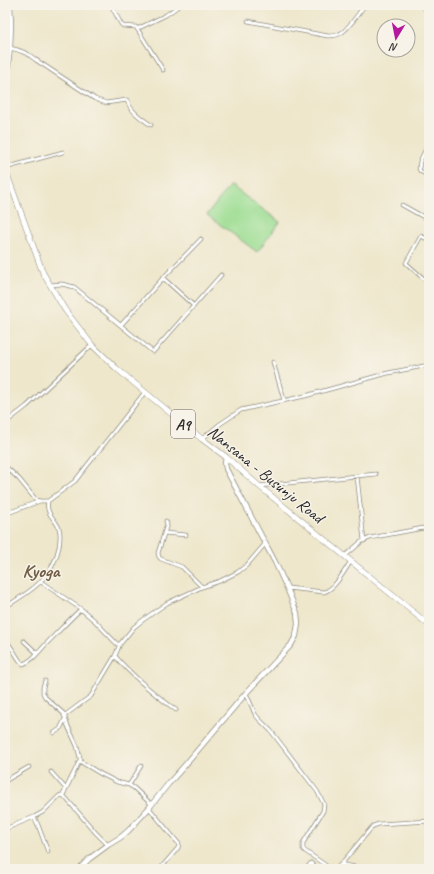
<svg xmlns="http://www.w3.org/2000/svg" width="434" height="874" viewBox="0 0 434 874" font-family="Caveat,sans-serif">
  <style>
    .green { fill: #9ede94; stroke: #648460 }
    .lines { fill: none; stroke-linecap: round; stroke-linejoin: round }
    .street-casing { stroke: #8c897c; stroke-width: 4.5 }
    .secondary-casing { stroke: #8c897c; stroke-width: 6 }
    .primary-casing { stroke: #8c897c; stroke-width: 6 }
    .street { stroke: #fff; stroke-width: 3 }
    .secondary { stroke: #fff; stroke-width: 4.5 }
    .primary { stroke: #fff; stroke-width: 5 }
    .labels { text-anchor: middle; stroke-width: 3; stroke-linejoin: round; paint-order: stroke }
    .shield { fill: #f7f3e8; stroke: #686764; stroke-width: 1 }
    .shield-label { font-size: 16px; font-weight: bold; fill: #2b2b2b }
    .street-label { font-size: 17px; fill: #2b2b2b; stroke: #f7f3e8 }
    .quarter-label { font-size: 19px; font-weight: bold; fill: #705d44; stroke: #f7f3e8 }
  </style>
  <rect width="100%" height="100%" fill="#f7f3e8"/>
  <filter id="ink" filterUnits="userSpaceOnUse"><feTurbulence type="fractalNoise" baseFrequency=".025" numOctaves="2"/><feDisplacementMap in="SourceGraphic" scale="8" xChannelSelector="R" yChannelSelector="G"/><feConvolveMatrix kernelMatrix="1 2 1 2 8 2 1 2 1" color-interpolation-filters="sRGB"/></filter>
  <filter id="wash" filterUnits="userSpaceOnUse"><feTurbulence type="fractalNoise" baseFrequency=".012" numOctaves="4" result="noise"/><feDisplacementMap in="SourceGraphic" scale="16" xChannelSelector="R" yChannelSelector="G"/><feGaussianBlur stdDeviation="0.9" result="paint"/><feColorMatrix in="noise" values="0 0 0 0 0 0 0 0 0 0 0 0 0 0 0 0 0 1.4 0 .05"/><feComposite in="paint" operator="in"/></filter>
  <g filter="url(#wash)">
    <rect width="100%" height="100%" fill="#eee7cc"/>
    <path class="green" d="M230,185L280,222L257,252L207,215Z"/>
  </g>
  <g filter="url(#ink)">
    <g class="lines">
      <defs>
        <path id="street" d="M111,5L121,24L123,26L136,27L163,70
          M423,5L429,16
          M248,21L328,36C333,36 337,36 341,33C349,29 359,12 365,5
          M137,29L166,15L180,5
          M10,48C20,50 28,53 36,60L95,99L106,103L127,100C130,111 142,119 151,125
          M429,143L420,161L419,168L420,171L429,176
          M5,168L63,152
          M402,205L429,220
          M163,278L194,306
          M424,279L406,263L421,236L429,240
          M50,285L62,284L74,287L153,352L221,275
          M121,325L163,278L201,239
          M273,362L284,400
          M5,423L27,406L92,345
          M202,439L220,424L241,410L305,396L388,373L429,365
          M5,466L19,479L36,500L40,501H48
          M357,476L364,541
          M259,486L376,474
          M5,514L40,501
          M166,521L167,524L158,553L159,557L161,559L182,567L202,587
          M164,533L186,535
          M345,556L361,542L370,538L429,527
          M41,582L81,609L95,621L115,642L117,644H120L134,627L143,620L167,603L202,587L220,581L238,572L247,565L265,544
          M287,588L324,592C335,589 345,570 351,561
          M5,607C30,592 53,578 59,547C60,541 61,534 59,528C55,518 45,514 48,501L75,481L145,392
          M5,638L20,661L23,664C33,661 40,650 47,643C58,632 69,620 81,609
          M24,641L37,653
          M115,656C133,677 154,694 176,710
          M45,681L43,687V693L45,697L64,714L67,724L77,746L81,762L101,774L117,782L129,785L134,788L151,804
          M246,693L255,714L258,718L271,731L317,791L324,804L323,811L303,843V849L305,851L331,869
          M64,716L91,696L115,656L120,644
          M54,733L60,729L65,719
          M51,772L66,789
          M5,781L29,767
          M129,785L141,766
          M63,795L80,760
          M149,808L179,844L178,848L160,869
          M34,817L38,825L48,852
          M5,829L34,817L43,812L59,796L61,795L64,796L96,833L108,845
          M5,859L6,869
          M342,863L373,826L379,824L429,821
          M306,869L311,863L316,869
          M336,869L342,863L344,865L369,869"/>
        <path id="secondary" d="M5,91L10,48L11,24L10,5
          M79,869L89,859L108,845L121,837L128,831L149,808L169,783L186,764L246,693L291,645L296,636L298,624L297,613L287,588L275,562L226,469L225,463L226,457"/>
        <path id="primary" d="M5,169L43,273L65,310L92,345L116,368L145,392L202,439L226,457L259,486L429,625"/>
      </defs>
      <use href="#street" class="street-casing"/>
      <use href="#secondary" class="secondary-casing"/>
      <use href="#primary" class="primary-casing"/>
      <use href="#street" class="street"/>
      <use href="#secondary" class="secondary"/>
      <use href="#primary" class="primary"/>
    </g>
  </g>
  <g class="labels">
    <rect class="shield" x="171" y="410" width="24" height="28" rx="3"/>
    <g class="shield-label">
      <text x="183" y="430">A9</text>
    </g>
    <g class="street-label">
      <text transform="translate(266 474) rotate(39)" y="6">Nansana - Busunju Road</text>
    </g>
    <g class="quarter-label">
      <text x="41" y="577">Kyoga</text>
    </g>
  </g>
  <rect width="434" height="874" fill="none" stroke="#f7f3e8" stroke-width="20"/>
  <g transform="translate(396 38) rotate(190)"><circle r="19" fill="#f7f3e8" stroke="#a5a39c"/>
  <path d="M0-3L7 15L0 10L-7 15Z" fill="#b5179e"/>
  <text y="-6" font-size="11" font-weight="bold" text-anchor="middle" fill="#2b2b2b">N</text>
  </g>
</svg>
